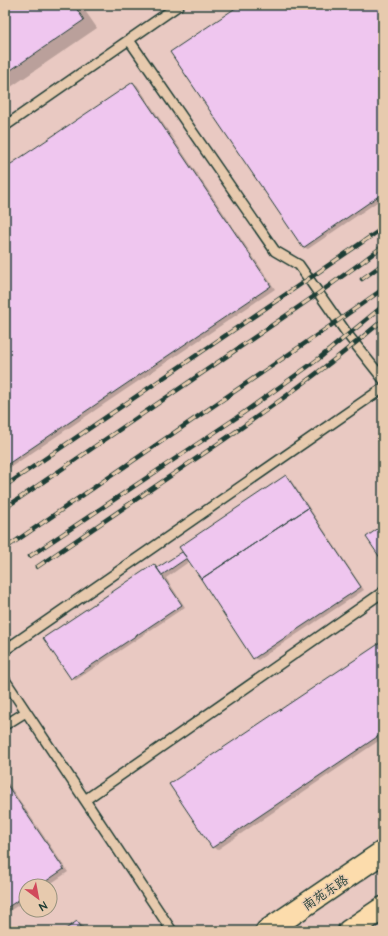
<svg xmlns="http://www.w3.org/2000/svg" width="388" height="936" viewBox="0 0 388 936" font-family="'Architects Daughter','LXGW WenKai TC',sans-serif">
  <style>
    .shadow { fill: #0003 }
    .building { fill: #efc6ef; stroke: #1f3d34 }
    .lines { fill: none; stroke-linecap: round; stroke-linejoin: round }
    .service-casing { stroke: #1f3d34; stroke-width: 12 }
    .trunk-casing { stroke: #1f3d34; stroke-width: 25 }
    .service { stroke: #e7caae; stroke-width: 9 }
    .trunk { stroke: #fcdcac; stroke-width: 22 }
    .rail-casing { stroke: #1f3d34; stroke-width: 4.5 }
    .rail { stroke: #e7caae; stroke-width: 3; stroke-dasharray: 9; stroke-linecap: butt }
    .labels { text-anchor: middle; stroke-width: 3; stroke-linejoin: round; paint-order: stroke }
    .street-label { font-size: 13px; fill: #1f3d34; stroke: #e7caae }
  </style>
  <rect width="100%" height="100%" fill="#e9c9c2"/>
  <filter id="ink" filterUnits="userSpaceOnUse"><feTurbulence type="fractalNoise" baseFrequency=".025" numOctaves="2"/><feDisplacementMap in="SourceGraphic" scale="8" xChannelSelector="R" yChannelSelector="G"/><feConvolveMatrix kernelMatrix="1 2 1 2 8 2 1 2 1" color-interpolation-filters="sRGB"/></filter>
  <g filter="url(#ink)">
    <path class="shadow" d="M5,5H81L97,28L5,91Z
      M242,5H383V198L308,249L303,247Z
      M133,83L137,85L275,289L5,471V169Z
      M286,476L290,479L364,590L258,660L254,658L190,561L166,578L185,607L76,680L71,678L154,565L159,568L183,552Z
      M383,642V738L217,850L213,847Z
      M5,779L68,872L47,886H26V900L5,914Z
      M78,922L82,925L86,931H64Z"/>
    <path class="building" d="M5,5H74L84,20L5,74Z
      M240,5H383V193L303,248L170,52Z
      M133,82L271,286L5,466V168Z
      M286,475L308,508L201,579L179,547Z
      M308,508L361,587L253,659L201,579Z
      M383,525V562L366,537Z
      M182,552L187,558L162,575L157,568Z
      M154,564L182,605L71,679L43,638Z
      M383,641V733L212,848L169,784Z
      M5,782L64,869L39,886H26V895L5,909Z
      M77,921L84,931H63Z"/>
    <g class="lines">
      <defs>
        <path id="service" d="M129,40L275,251L299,265L348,335L383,379
          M5,126L179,5
          M5,650L383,388
          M5,680L172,931
          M5,725L26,712
          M85,800L383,592"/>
        <path id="trunk" d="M267,931L383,852
          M349,931L383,908"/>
      </defs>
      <use href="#service" class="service-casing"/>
      <use href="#trunk" class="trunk-casing"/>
      <use href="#service" class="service"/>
      <use href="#trunk" class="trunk"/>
      <defs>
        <path id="rail" d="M362,279L383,264
          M5,486L383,228
          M5,508L319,293L362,262L383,246
          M10,545L339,320L383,289
          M30,556L236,418L285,383L317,360L383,306
          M37,567C87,533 137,499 188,464C255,419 321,373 383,320"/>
      </defs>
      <use href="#rail" class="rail-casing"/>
      <use href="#rail" class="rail"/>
    </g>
  </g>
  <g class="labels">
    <g class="street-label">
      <text transform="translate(325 892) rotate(-34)" y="5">南苑东路</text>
    </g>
  </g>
  <rect width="388" height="936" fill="none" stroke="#e7caae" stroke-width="20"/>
  <rect x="10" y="10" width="368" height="916" fill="none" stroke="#1f3d34" stroke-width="1.5" filter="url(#ink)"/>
  <g transform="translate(38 898) rotate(148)"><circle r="19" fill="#e7caae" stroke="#97927d"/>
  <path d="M0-3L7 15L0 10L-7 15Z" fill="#d1495b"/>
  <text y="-6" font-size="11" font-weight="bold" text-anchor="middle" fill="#1f3d34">N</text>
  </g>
</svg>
